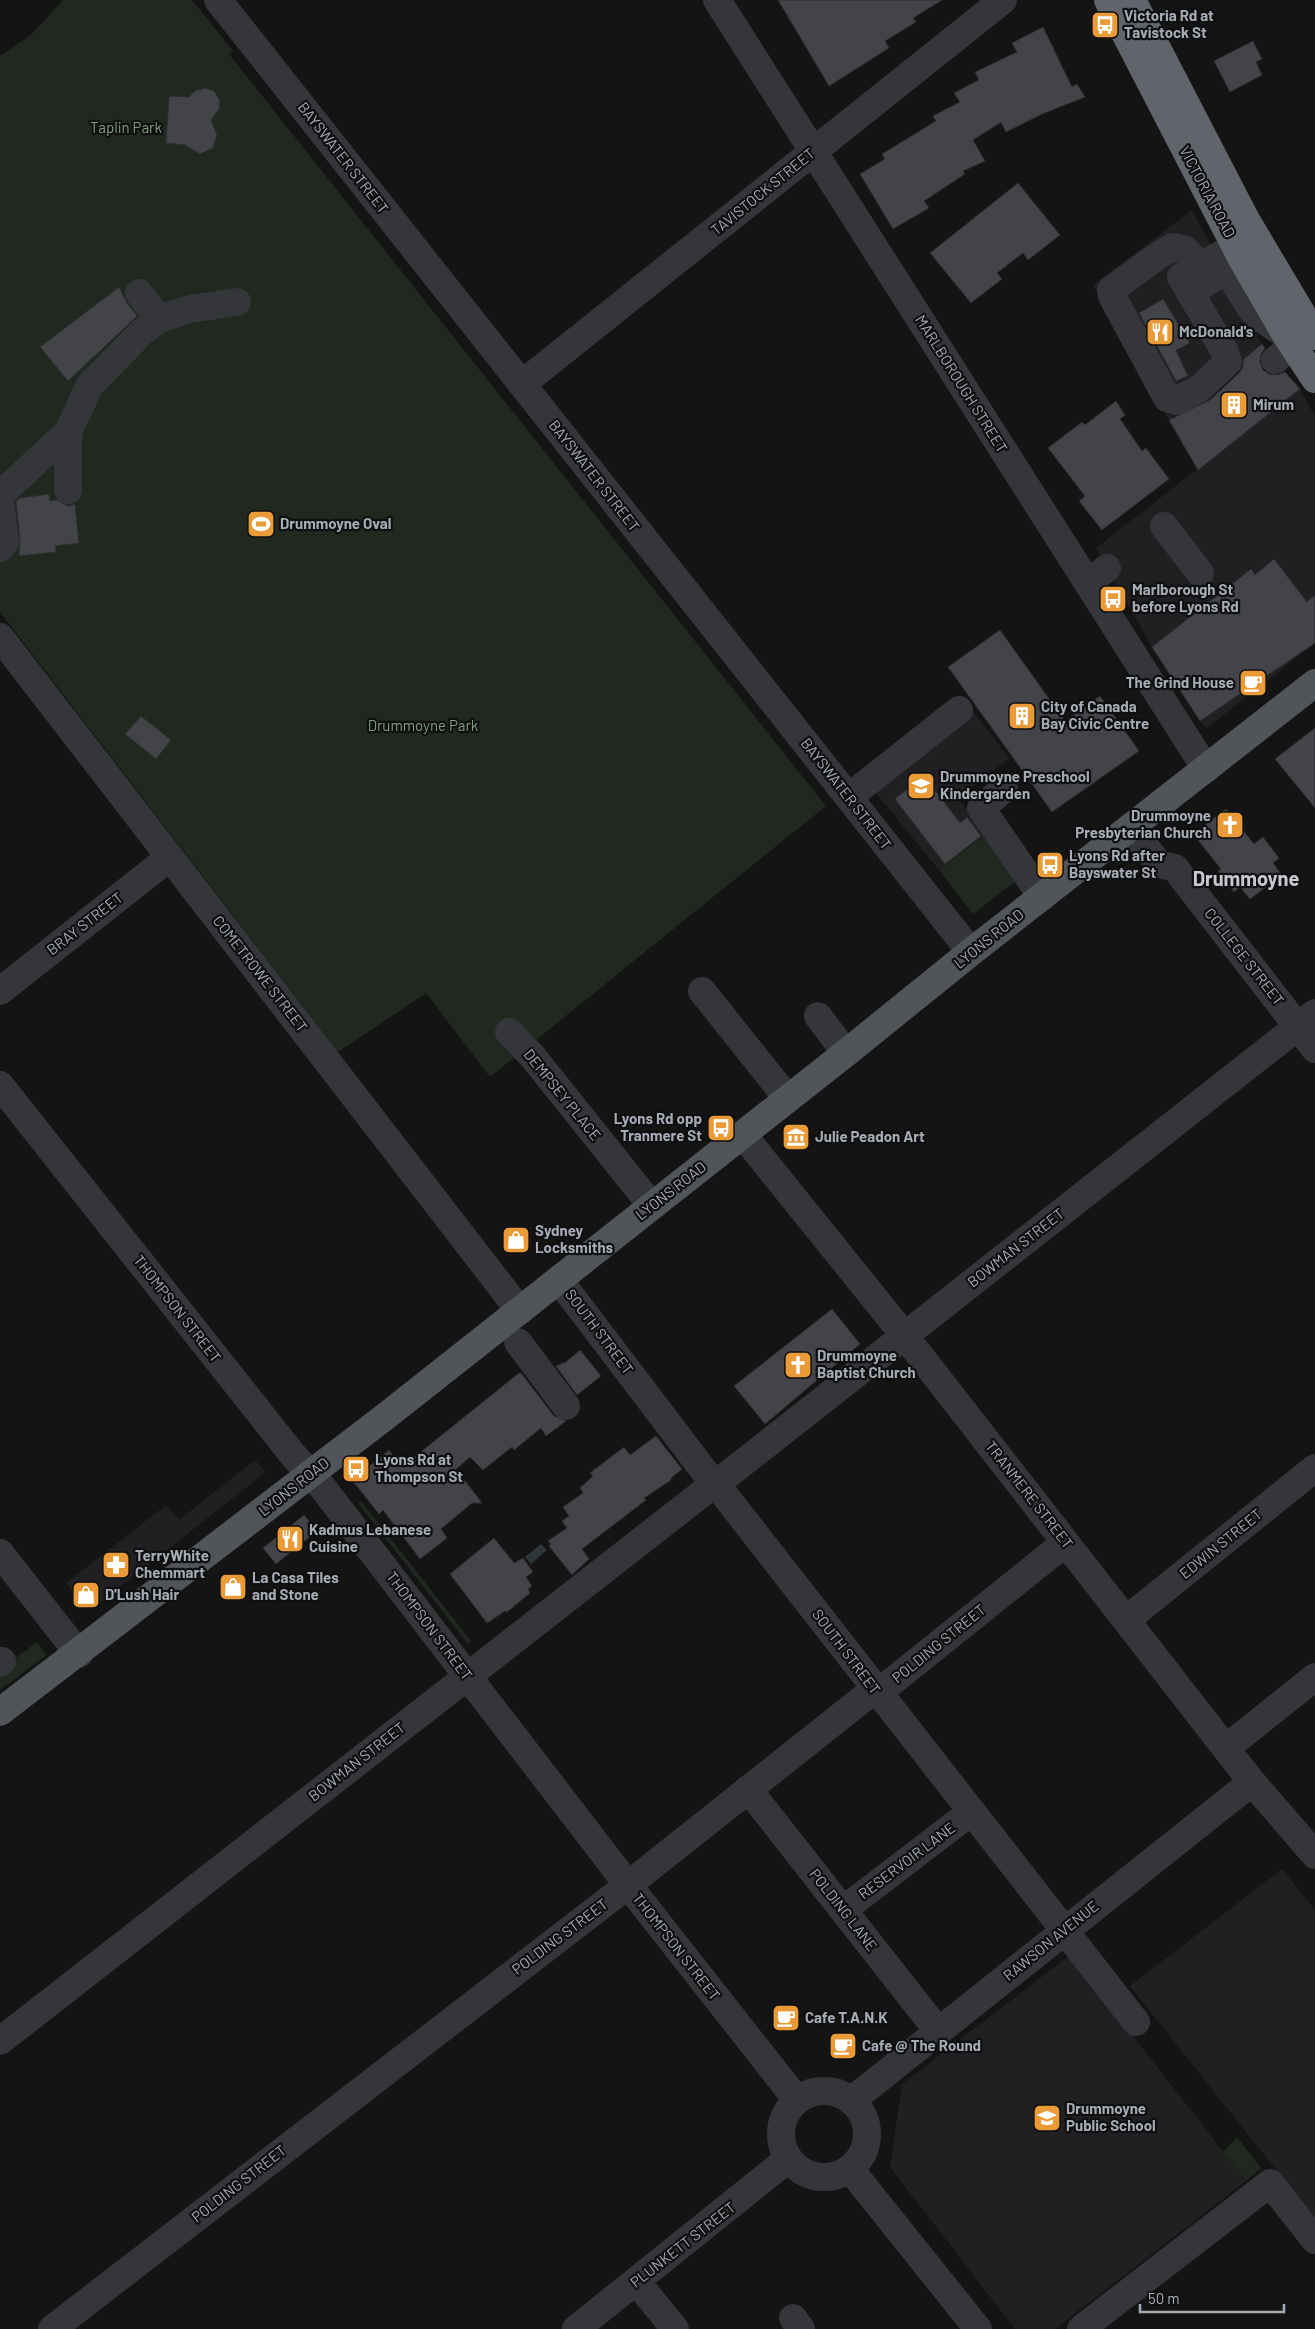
<svg xmlns="http://www.w3.org/2000/svg" width="1315" height="2329" viewBox="0 0 1315 2329" font-family="Barlow,sans-serif">
  <style>
    .built { fill: #202022 }
    .green { fill: #202820 }
    .water { fill: #2d363b }
    .building { fill: #434448; stroke: #2e2e31 }
    .lines { fill: none; stroke-linecap: round; stroke-linejoin: round }
    .minor { stroke: #35363a; stroke-width: 28 }
    .major { stroke: #515459; stroke-width: 28 }
    .highway { stroke: #61656b; stroke-width: 28 }
    .labels { text-anchor: middle; stroke-width: 4.5; stroke-linejoin: round; paint-order: stroke }
    .poi-label { font-size: 15px; font-weight: bold; fill: #a6acb5; stroke: #0f0f10; text-anchor: start }
    .park-label { font-size: 15px; fill: #7f9f7e; stroke: #0f0f10 }
    .street-label { font-size: 15px; fill: #a6acb5; stroke: #0f0f10 }
    .district-label { font-size: 20px; font-weight: bold; fill: #c7cbd1; stroke: #0f0f10 }
  </style>
  <rect width="100%" height="100%" fill="#141415"/>
  <path class="built" d="M1192,210L1262,344L1169,420L1093,285Z
    M1300,389L1315,417V643L1206,729L1152,647L1096,548Z
    M962,697L1009,758L958,798L986,834L939,870L861,775Z
    M255,1460L266,1472L92,1609L84,1608L66,1583L166,1505L179,1520Z
    M1282,1869L1315,1910V2219L1130,1986Z
    M1070,1955L1246,2181L1055,2329H1015L890,2167L902,2084Z"/>
  <path class="green" d="M63,0H192L233,51L229,54L826,806L490,1077L426,993L338,1052L0,612V56L32,34Z
    M986,834L1020,878L973,914L939,870Z
    M361,1501L471,1641L468,1644L358,1503Z
    M37,1642L47,1655L0,1690V1670Z
    M1237,2137L1261,2168L1246,2181L1223,2152Z"/>
  <path class="water" d="M541,1544L547,1550L531,1564L525,1557Z"/>
  <path class="building" d="M778,0H942L913,18L916,22L885,41L889,48L829,86Z
    M1043,27L1072,87L1077,84L1085,97L1042,114L1006,132L1001,122L973,140L985,161L963,171L965,174L924,201L929,208L893,229L860,174L885,159L882,154L936,121L933,116L960,102L954,93L979,80L975,72L1017,52L1012,43Z
    M1253,41L1262,59L1256,62L1262,75L1230,92L1214,61Z
    M205,88L214,91L220,100L219,109L211,120L217,135L213,148L200,154L185,145L166,143L169,96L189,97L195,91Z
    M1018,183L1060,235L1028,260L1023,253L997,273L1002,279L971,303L930,253Z
    M119,287L127,303L137,316L68,381L40,347Z
    M1163,299L1190,343L1176,350L1188,376L1176,381L1139,313Z
    M1262,344L1265,348L1261,354L1260,362L1263,370L1269,374L1277,375L1285,372L1300,389L1198,470L1169,420L1210,400L1239,373L1243,367V360Z
    M1116,401L1125,415L1120,419L1142,451L1146,448L1169,479L1102,530L1079,501L1085,496L1048,448L1082,422L1085,425Z
    M49,494L50,501L57,500L68,506L75,504L79,543L55,546L56,552L19,556L20,540L16,502L20,498Z
    M1274,559L1307,602L1315,595V643L1200,721L1152,647L1251,569L1255,575Z
    M1000,630L1065,721L1100,696L1139,751L1052,812L948,667Z
    M141,716L171,740L156,759L125,734Z
    M1315,728V808L1275,759Z
    M924,776L960,823L967,817L981,836L945,864L895,799Z
    M1226,809L1254,844L1263,837L1279,858L1273,863L1282,875L1250,899L1240,887L1234,892L1218,871L1221,869L1193,834Z
    M832,1309L860,1344L765,1424L734,1386Z
    M580,1350L601,1376L577,1395L556,1366L566,1362Z
    M519,1373H521L554,1416L566,1421L546,1436L541,1428L514,1450L512,1447L483,1470L470,1457L456,1469L482,1503H472L441,1529L447,1538L420,1559L383,1510L379,1514L352,1480L389,1450L402,1467Z
    M656,1436L682,1469L671,1478V1480L644,1498L646,1500L582,1549L589,1559L572,1575L549,1546L551,1544L548,1541L567,1528L562,1521L569,1516L563,1507L583,1493L580,1488L593,1476L590,1473L624,1447L630,1455Z
    M304,1515L317,1531L276,1564L263,1548Z
    M494,1538L514,1563L523,1558L533,1572L526,1577L532,1586L528,1589L530,1593L507,1612L505,1611L487,1623L450,1574Z"/>
  <g class="lines">
    <path class="minor" d="M218,0L971,952
      M717,0L1206,769
      M1199,266L1181,277L1225,352L1228,362L1199,389L1176,401L1167,398L1112,296L1111,290L1159,255L1173,247L1186,250L1199,266L1236,247
      M1194,291L1219,274L1230,275L1251,309L1259,317L1286,335
      M139,293L159,319
      M1275,360L1293,346
      M522,384L1003,0
      M68,432V490
      M0,495L68,432L90,385L142,332L159,319L190,309L237,302
      M0,502L5,542L0,548
      M1164,526L1200,573
      M1088,583L1107,568
      M0,637L520,1311
      M1004,789L981,808L1042,897
      M849,797L959,710
      M1130,828L1159,864L1175,868L1315,1049
      M0,991L170,857
      M702,991L788,1099
      M818,1016L846,1053
      M509,1032L533,1057L652,1206
      M0,1085L293,1455L323,1488L628,1885L797,2100
      M743,1135L904,1335L1252,1782L1315,1855
      M559,1280L714,1484H716L1136,2022
      M518,1342L566,1406
      M716,1484L1315,1013
      M0,1553L79,1654
      M1126,1620L1315,1468
      M0,1663L2,1661
      M1226,1748L1315,1677
      M748,1789L938,2031
      M843,1910L971,1812
      M0,2041L714,1484
      M781 2134a43 43 0 1 1 86 0a43 43 0 1 1-86 0Z
      M851,2101L1252,1782
      M850,2169L978,2329
      M636,2281L675,2329
      M793,2318L801,2329
      M52,2329L628,1885L865,1697L889,1684L1065,1543
      M576,2329L788,2159
      M1081,2329L1270,2183L1315,2240"/>
    <path class="major" d="M0,1712L386,1416L846,1053L971,952L1315,683"/>
    <path class="highway" d="M1108,0L1242,259L1286,335L1315,379
      M1132,0L1246,220L1315,336"/>
  </g>
  <defs>
    <symbol id="bus-square" viewBox="-11 -11 22 22"><rect x="-9" y="-9" width="18" height="18" rx="4" fill="#ea9a37" stroke="#0f0f10"/><path d="M-5-6H5V4H4V6H2V4H-2V6H-4V4H-5ZM-3.5-4V0h7V-4ZM-3.5 1.2v1.5H-2V1.2ZM2 1.2v1.5H3.5V1.2Z" fill="#fff"/></symbol>
    <symbol id="restaurant-square" viewBox="-11 -11 22 22"><rect x="-9" y="-9" width="18" height="18" rx="4" fill="#ea9a37" stroke="#0f0f10"/><path d="M-5-6h1v4h1v-4h1v4h1v-4h1v5L-1.5 .5V6h-2V.5L-5-1ZM5-6V6H3V1.5H1.5Q1.5-4 5-6Z" fill="#fff"/></symbol>
    <symbol id="building-square" viewBox="-11 -11 22 22"><rect x="-9" y="-9" width="18" height="18" rx="4" fill="#ea9a37" stroke="#0f0f10"/><path d="M-4-6H4V6H1V3H-1V6H-4ZM-2.5-4.3h1.7v1.8h-1.7ZM.8-4.3h1.7v1.8H.8ZM-2.5-1h1.7V.8h-1.7ZM.8-1h1.7V.8H.8Z" fill="#fff"/></symbol>
    <symbol id="stadium-square" viewBox="-11 -11 22 22"><rect x="-9" y="-9" width="18" height="18" rx="4" fill="#ea9a37" stroke="#0f0f10"/><path d="M0-5a6.5 5 0 1 0 0 10a6.5 5 0 1 0 0-10ZM-3.5-1.8h7v3.6h-7Z" fill="#fff"/></symbol>
    <symbol id="cafe-square" viewBox="-11 -11 22 22"><rect x="-9" y="-9" width="18" height="18" rx="4" fill="#ea9a37" stroke="#0f0f10"/><path d="M-5.5-4.5H6V0H3Q3 3.5 0 3.5H-2.5Q-5.5 3.5-5.5 0ZM3-3.2v2h1.7v-2ZM-6 4.5H4V6H-6Z" fill="#fff"/></symbol>
    <symbol id="school-square" viewBox="-11 -11 22 22"><rect x="-9" y="-9" width="18" height="18" rx="4" fill="#ea9a37" stroke="#0f0f10"/><path d="M0-5L7-2L0 1L-7-2ZM-4 1L0 2.5L4 1V4Q0 6-4 4Z" fill="#fff"/></symbol>
    <symbol id="church-square" viewBox="-11 -11 22 22"><rect x="-9" y="-9" width="18" height="18" rx="4" fill="#ea9a37" stroke="#0f0f10"/><path d="M-1.2-6h2.4v3.5h3.3v2.4h-3.3V6h-2.4V-.1h-3.3v-2.4h3.3Z" fill="#fff"/></symbol>
    <symbol id="museum-square" viewBox="-11 -11 22 22"><rect x="-9" y="-9" width="18" height="18" rx="4" fill="#ea9a37" stroke="#0f0f10"/><path d="M0-6L6-3V-2H-6V-3ZM-5-1h2V3h-2ZM-1-1h2V3h-2ZM3-1h2V3H3ZM-6 4H6V6H-6Z" fill="#fff"/></symbol>
    <symbol id="shop-square" viewBox="-11 -11 22 22"><rect x="-9" y="-9" width="18" height="18" rx="4" fill="#ea9a37" stroke="#0f0f10"/><path d="M-5-2.5h2.3a2.7 3.5 0 0 1 5.4 0H5L5.5 6h-11ZM-1.5-2.5h3a1.5 2.3 0 0 0-3 0Z" fill="#fff"/></symbol>
    <symbol id="pharmacy-square" viewBox="-11 -11 22 22"><rect x="-9" y="-9" width="18" height="18" rx="4" fill="#ea9a37" stroke="#0f0f10"/><path d="M-2-6h4v4h4v4h-4v4h-4v-4h-4v-4h4Z" fill="#fff"/></symbol>
  </defs>
  <g fill-rule="evenodd">
    <use href="#bus-square" x="1089" y="9" width="32" height="32"/>
    <use href="#restaurant-square" x="1144" y="316" width="32" height="32"/>
    <use href="#building-square" x="1218" y="389" width="32" height="32"/>
    <use href="#stadium-square" x="245" y="508" width="32" height="32"/>
    <use href="#bus-square" x="1097" y="583" width="32" height="32"/>
    <use href="#cafe-square" x="1237" y="667" width="32" height="32"/>
    <use href="#building-square" x="1006" y="700" width="32" height="32"/>
    <use href="#school-square" x="905" y="770" width="32" height="32"/>
    <use href="#church-square" x="1214" y="809" width="32" height="32"/>
    <use href="#bus-square" x="1034" y="849" width="32" height="32"/>
    <use href="#bus-square" x="705" y="1112" width="32" height="32"/>
    <use href="#museum-square" x="780" y="1121" width="32" height="32"/>
    <use href="#shop-square" x="500" y="1224" width="32" height="32"/>
    <use href="#church-square" x="782" y="1349" width="32" height="32"/>
    <use href="#bus-square" x="340" y="1453" width="32" height="32"/>
    <use href="#restaurant-square" x="274" y="1523" width="32" height="32"/>
    <use href="#pharmacy-square" x="100" y="1549" width="32" height="32"/>
    <use href="#shop-square" x="217" y="1571" width="32" height="32"/>
    <use href="#shop-square" x="70" y="1579" width="32" height="32"/>
    <use href="#cafe-square" x="770" y="2002" width="32" height="32"/>
    <use href="#cafe-square" x="827" y="2030" width="32" height="32"/>
    <use href="#school-square" x="1031" y="2102" width="32" height="32"/>
  </g>
  <g class="labels">
    <g class="poi-label">
      <text x="1124" y="21">Victoria Rd at<tspan x="1124" dy="17">Tavistock St</tspan></text>
      <text x="1179" y="337">McDonald's</text>
      <text x="1253" y="410">Mirum</text>
      <text x="280" y="529">Drummoyne Oval</text>
      <text x="1132" y="595">Marlborough St<tspan x="1132" dy="17">before Lyons Rd</tspan></text>
      <text x="1234" y="688" text-anchor="end">The Grind House</text>
      <text x="1041" y="712">City of Canada<tspan x="1041" dy="17">Bay Civic Centre</tspan></text>
      <text x="940" y="782">Drummoyne Preschool<tspan x="940" dy="17">Kindergarden</tspan></text>
      <text x="1211" y="821" text-anchor="end">Drummoyne<tspan x="1211" dy="17">Presbyterian Church</tspan></text>
      <text x="1069" y="861">Lyons Rd after<tspan x="1069" dy="17">Bayswater St</tspan></text>
      <text x="702" y="1124" text-anchor="end">Lyons Rd opp<tspan x="702" dy="17">Tranmere St</tspan></text>
      <text x="815" y="1142">Julie Peadon Art</text>
      <text x="535" y="1236">Sydney<tspan x="535" dy="17">Locksmiths</tspan></text>
      <text x="817" y="1361">Drummoyne<tspan x="817" dy="17">Baptist Church</tspan></text>
      <text x="375" y="1465">Lyons Rd at<tspan x="375" dy="17">Thompson St</tspan></text>
      <text x="309" y="1535">Kadmus Lebanese<tspan x="309" dy="17">Cuisine</tspan></text>
      <text x="135" y="1561">TerryWhite<tspan x="135" dy="17">Chemmart</tspan></text>
      <text x="252" y="1583">La Casa Tiles<tspan x="252" dy="17">and Stone</tspan></text>
      <text x="105" y="1600">D'Lush Hair</text>
      <text x="805" y="2023">Cafe T.A.N.K</text>
      <text x="862" y="2051">Cafe @ The Round</text>
      <text x="1066" y="2114">Drummoyne<tspan x="1066" dy="17">Public School</tspan></text>
    </g>
    <g class="park-label">
      <text x="126" y="133">Taplin Park</text>
      <text x="423" y="731">Drummoyne Park</text>
    </g>
    <g class="street-label">
      <text transform="translate(343 158) rotate(52)" y="5">BAYSWATER STREET</text>
      <text transform="translate(763 192) rotate(-39)" y="5">TAVISTOCK STREET</text>
      <text transform="translate(1207 192) rotate(62)" y="5">VICTORIA ROAD</text>
      <text transform="translate(961 384) rotate(58)" y="5">MARLBOROUGH STREET</text>
      <text transform="translate(594 476) rotate(52)" y="5">BAYSWATER STREET</text>
      <text transform="translate(846 794) rotate(52)" y="5">BAYSWATER STREET</text>
      <text transform="translate(85 924) rotate(-38)" y="5">BRAY STREET</text>
      <text transform="translate(989 939) rotate(-39)" y="5">LYONS ROAD</text>
      <text transform="translate(1244 957) rotate(52)" y="5">COLLEGE STREET</text>
      <text transform="translate(260 974) rotate(52)" y="5">COMETROWE STREET</text>
      <text transform="translate(562 1095) rotate(51)" y="5">DEMPSEY PLACE</text>
      <text transform="translate(671 1191) rotate(-38)" y="5">LYONS ROAD</text>
      <text transform="translate(1016 1248) rotate(-38)" y="5">BOWMAN STREET</text>
      <text transform="translate(177 1309) rotate(52)" y="5">THOMPSON STREET</text>
      <text transform="translate(599 1332) rotate(53)" y="5">SOUTH STREET</text>
      <text transform="translate(294 1487) rotate(-38)" y="5">LYONS ROAD</text>
      <text transform="translate(1029 1495) rotate(52)" y="5">TRANMERE STREET</text>
      <text transform="translate(1221 1544) rotate(-39)" y="5">EDWIN STREET</text>
      <text transform="translate(429 1626) rotate(53)" y="5">THOMPSON STREET</text>
      <text transform="translate(939 1644) rotate(-39)" y="5">POLDING STREET</text>
      <text transform="translate(846 1652) rotate(53)" y="5">SOUTH STREET</text>
      <text transform="translate(357 1762) rotate(-38)" y="5">BOWMAN STREET</text>
      <text transform="translate(907 1861) rotate(-37)" y="5">RESERVOIR LANE</text>
      <text transform="translate(843 1910) rotate(52)" y="5">POLDING LANE</text>
      <text transform="translate(560 1937) rotate(-37)" y="5">POLDING STREET</text>
      <text transform="translate(1051 1941) rotate(-39)" y="5">RAWSON AVENUE</text>
      <text transform="translate(676 1947) rotate(52)" y="5">THOMPSON STREET</text>
      <text transform="translate(239 2184) rotate(-38)" y="5">POLDING STREET</text>
      <text transform="translate(683 2245) rotate(-38)" y="5">PLUNKETT STREET</text>
    </g>
    <g class="district-label">
      <text x="1246" y="886">Drummoyne</text>
    </g>
  </g>
  <path d="M1140 2304v8h144v-8" fill="none" stroke="#a6acb5" stroke-width="2.5"/>
  <text x="1148" y="2304" font-size="15" fill="#a6acb5" stroke="#0f0f10" stroke-width="4" paint-order="stroke">50 m</text>
</svg>
